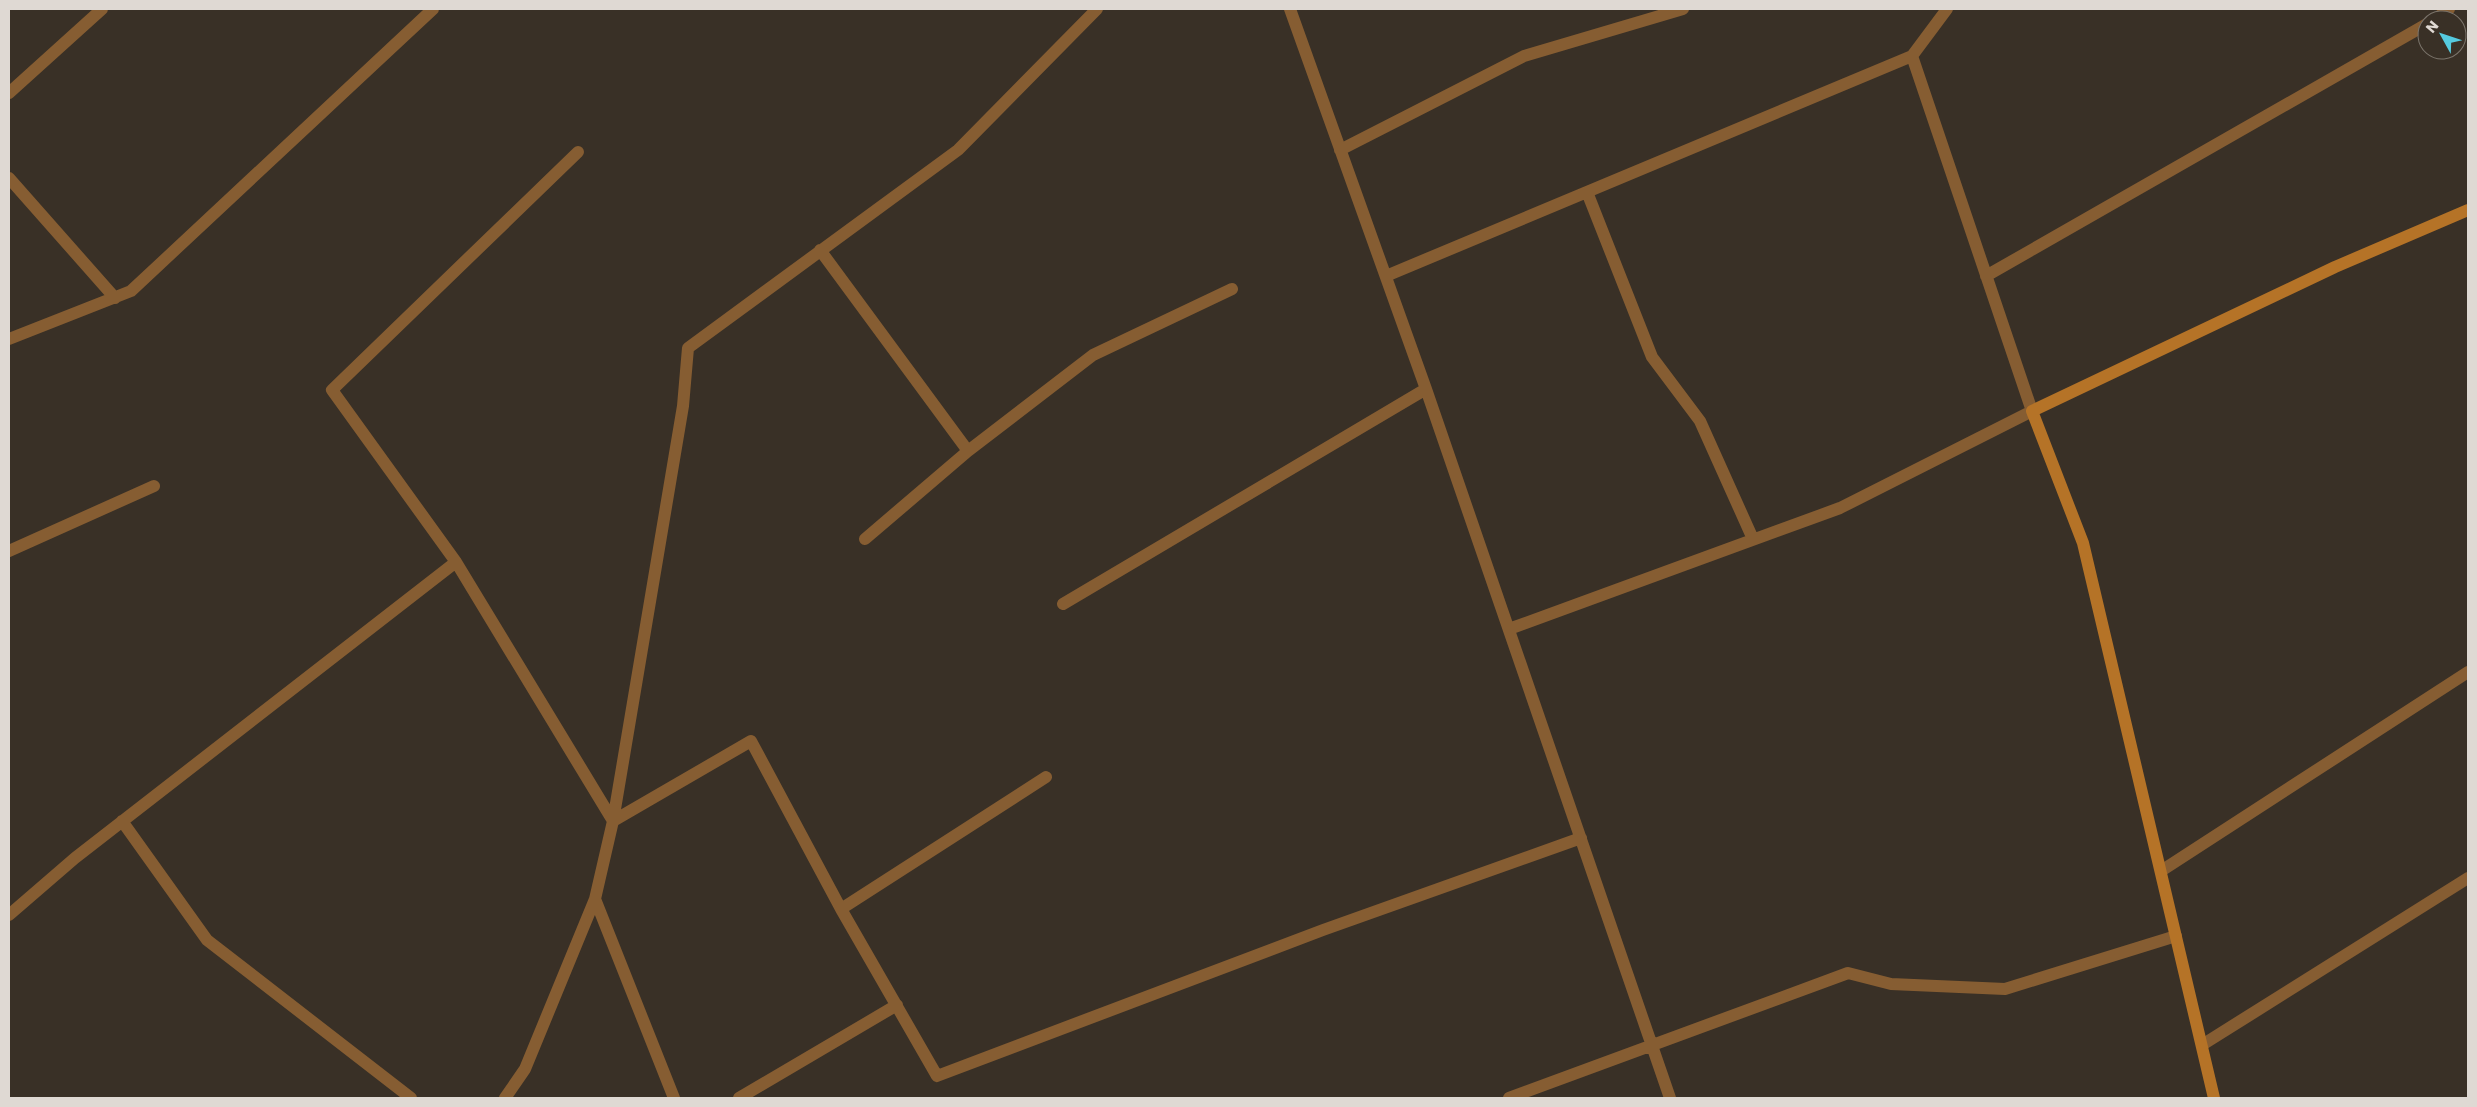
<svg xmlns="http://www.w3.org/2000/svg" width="2477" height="1107" viewBox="0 0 2477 1107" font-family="Poppins,sans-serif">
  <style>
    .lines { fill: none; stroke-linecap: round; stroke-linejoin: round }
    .street { stroke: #865d32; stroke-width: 12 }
    .secondary { stroke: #b57327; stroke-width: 12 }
  </style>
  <rect width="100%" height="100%" fill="#393026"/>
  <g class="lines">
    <path class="street" d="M1290,9L1426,389L1670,1098
      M2434,20L2449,9
      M9,93L102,9
      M1340,150L1524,56L1683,9
      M9,178L115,298
      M1587,192L1652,357L1700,421L1753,539
      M820,250L968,451
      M1386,276L1912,56
      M1986,276L2427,24
      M9,339L131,291L433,9
      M865,539L968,451L1093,355L1232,289
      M9,551L154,486
      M456,562L332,390L578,152
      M1063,604L1426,389
      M1509,629L1840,508L2032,411L1912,56L1947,9
      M122,821L207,940L411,1098
      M613,821L683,406L688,348L958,150L1097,9
      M613,821L751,741L841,909L1046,777
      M2161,871L2468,672
      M595,899L674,1098
      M841,909L937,1076L1323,930L1581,838
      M9,915L75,858L456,562L613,821L595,899L525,1069L505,1098
      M2202,1045L2468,878
      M739,1098L897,1005
      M1509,1098L1848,973L1891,984L2005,989L2176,936"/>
    <path class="secondary" d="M2214,1098L2083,543L2032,411L2335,267L2468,210"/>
  </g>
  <rect width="2477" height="1107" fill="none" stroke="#dfd9d3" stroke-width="20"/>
  <g transform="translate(2442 35) rotate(310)"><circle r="24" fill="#393026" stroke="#7b746b"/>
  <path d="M0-4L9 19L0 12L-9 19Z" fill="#55cadf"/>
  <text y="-8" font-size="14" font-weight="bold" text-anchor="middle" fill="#dfd9d3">N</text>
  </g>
</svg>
